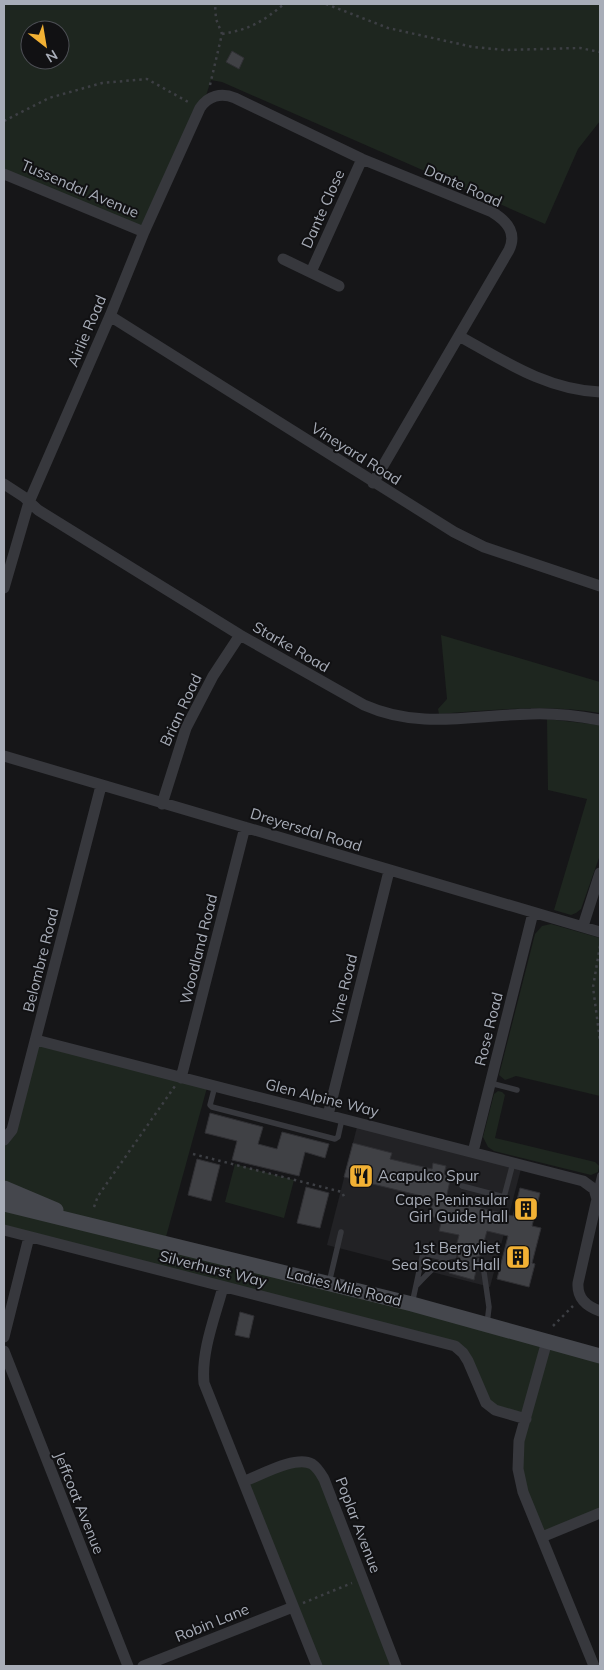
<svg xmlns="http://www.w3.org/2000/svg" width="604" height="1670" viewBox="0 0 604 1670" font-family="Mulish,sans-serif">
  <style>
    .built { fill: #222225 }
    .green { fill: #1e261f; fill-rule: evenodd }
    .building { fill: #404145; stroke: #303034 }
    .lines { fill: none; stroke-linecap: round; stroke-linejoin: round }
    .path { stroke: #3d3f44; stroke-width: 2.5; stroke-dasharray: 2.5 4; stroke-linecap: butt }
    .service { stroke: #37383d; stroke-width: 5.5 }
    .minor { stroke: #37383d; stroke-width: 11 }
    .secondary { stroke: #45474d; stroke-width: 15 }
    .labels { text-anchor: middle; stroke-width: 4; stroke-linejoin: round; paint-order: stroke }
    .street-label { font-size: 15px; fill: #a8adb8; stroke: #111113 }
    .poi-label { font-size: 15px; fill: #a8adb8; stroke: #111113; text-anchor: end }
  </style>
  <rect width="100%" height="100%" fill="#161618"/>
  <path class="built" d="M358,1123L522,1165L490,1287L327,1245Z"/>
  <path class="green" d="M4,4H600V121L578,149L545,224L222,82L211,80L204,102L143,230L4,173ZM30,30H60V60H30Z
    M441,635L600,682V713C547,704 493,710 439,714L438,709L447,699Z
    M547,719L600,725V855L581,909L576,913L571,915L554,910L587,799L548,790Z
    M551,924L600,938V1096L516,1076L505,1080L499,1075L535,934L542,926Z
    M36,1040L208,1084L164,1244L600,1356V1513L542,1537L518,1469L526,1419L495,1410L463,1353L4,1230V1204L83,1223L4,1188V1140Z
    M498,1091L502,1092L505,1095L495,1138L595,1162L599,1166L598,1172L591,1175L494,1151L488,1147L483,1137L494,1094Z
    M235,1164L294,1180L284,1218L225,1202Z
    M291,1463L319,1470L396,1666H317L245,1481Z"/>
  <path class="building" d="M232,51L244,58L239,69L226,62Z
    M210,1113L263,1127L258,1144L277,1149L282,1132L329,1144L325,1158L305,1152L299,1176L232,1160L237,1141L205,1133Z
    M353,1143L392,1153L390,1159L432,1169L433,1163L446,1166L444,1174L451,1176L446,1199L513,1216L520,1188L540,1193L532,1226L541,1228L532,1263L535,1264L529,1287L497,1279L508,1236L487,1231L480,1256L476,1257L474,1260L477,1266L474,1280L449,1273L452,1261L456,1260L458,1257V1254L455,1251L459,1235L439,1231L442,1219L429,1216L434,1199L344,1177Z
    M197,1159L220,1165L211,1201L188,1195Z
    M306,1187L329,1193L320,1228L297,1223Z
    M240,1312L254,1316L249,1338L235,1335Z"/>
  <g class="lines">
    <path class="path" d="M326,4L388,28L473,47L504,50L580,48L600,52
      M222,34C251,29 262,22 284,4
      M210,85L222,34L216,19L215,4
      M4,121L49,98L102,83L147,79L190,103
      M600,946L593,987L600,1041
      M193,1154L342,1192L345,1199
      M94,1207L98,1196L175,1086
      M553,1326L573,1306
      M303,1603L352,1583"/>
    <path class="service" d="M490,1083L517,1090
      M215,1086L210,1105L212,1107L335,1139L338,1137L342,1119
      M462,1186L504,1197L513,1163
      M596,1192L600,1175
      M479,1261L483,1265L489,1307L487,1324
      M329,1283L341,1232
      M416,1286C424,1278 443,1255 454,1256
      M412,1304L423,1253L444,1258"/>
    <path class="minor" d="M4,174L144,232
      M283,259L339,286
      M311,272L362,159
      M110,316L454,532L484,547L600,586
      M459,336C504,361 547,390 600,392
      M4,484L24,497L38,510L240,635L364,705C420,730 472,715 531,714C554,713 578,716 600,720
      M4,588L29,502L110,316L144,232L200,108C208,96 221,92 235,98L362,159L492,212C507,221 517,233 509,250L373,483
      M4,756L600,932
      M162,804L186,728L213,676L240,635
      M583,926L600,873
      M36,1040L583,1181L594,1189L597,1199L578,1283C577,1298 586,1306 600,1311
      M181,1078L245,827
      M328,1115L389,871
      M4,1140L12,1130L101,786
      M473,1152L533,913
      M4,1230L455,1346L463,1353L468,1361L486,1403L495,1410L526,1419
      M223,1287C215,1317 201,1351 204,1383L317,1666
      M4,1337L29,1237
      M547,1341L519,1441L518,1469L523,1492L594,1666
      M4,1351L128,1666
      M245,1481C261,1475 296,1455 312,1464C318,1468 321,1474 324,1479L396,1666
      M542,1537L600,1513
      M143,1666L293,1607"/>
    <path class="secondary" d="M4,1188L56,1210
      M4,1204L412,1304L600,1356"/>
  </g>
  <defs>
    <symbol id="restaurant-square" viewBox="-11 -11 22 22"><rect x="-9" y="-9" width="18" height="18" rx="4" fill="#f2b134" stroke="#111113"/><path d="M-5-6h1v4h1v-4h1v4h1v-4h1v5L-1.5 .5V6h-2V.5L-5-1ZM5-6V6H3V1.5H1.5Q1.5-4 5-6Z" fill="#111"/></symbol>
    <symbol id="building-square" viewBox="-11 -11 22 22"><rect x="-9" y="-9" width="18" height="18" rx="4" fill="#f2b134" stroke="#111113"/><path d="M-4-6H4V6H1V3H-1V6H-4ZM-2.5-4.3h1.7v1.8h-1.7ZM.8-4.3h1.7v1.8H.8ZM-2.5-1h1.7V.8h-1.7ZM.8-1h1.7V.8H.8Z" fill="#111"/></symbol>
  </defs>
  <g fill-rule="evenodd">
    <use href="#restaurant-square" x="347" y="1162" width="28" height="28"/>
    <use href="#building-square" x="512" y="1195" width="28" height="28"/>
    <use href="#building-square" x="504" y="1243" width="28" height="28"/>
  </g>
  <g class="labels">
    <g class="street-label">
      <text transform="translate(463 186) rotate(24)" y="5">Dante Road</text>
      <text transform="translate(80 189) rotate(23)" y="5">Tussendal Avenue</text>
      <text transform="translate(323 209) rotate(-66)" y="5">Dante Close</text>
      <text transform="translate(87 331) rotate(-67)" y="5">Airlie Road</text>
      <text transform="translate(356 454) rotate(32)" y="5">Vineyard Road</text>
      <text transform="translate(291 647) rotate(30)" y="5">Starke Road</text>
      <text transform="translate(181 710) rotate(-65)" y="5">Brian Road</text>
      <text transform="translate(306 830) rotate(17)" y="5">Dreyersdal Road</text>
      <text transform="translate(199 949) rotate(-76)" y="5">Woodland Road</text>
      <text transform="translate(41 960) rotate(-76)" y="5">Belombre Road</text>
      <text transform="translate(344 989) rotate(-76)" y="5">Vine Road</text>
      <text transform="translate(489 1029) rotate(-76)" y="5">Rose Road</text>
      <text transform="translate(322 1098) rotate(14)" y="5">Glen Alpine Way</text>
      <text transform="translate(213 1269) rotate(14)" y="5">Silverhurst Way</text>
      <text transform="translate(344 1287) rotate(14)" y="5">Ladies Mile Road</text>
      <text transform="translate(79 1503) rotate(68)" y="5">Jeffcoat Avenue</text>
      <text transform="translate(358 1525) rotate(69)" y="5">Poplar Avenue</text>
      <text transform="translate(212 1623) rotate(-22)" y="5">Robin Lane</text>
    </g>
    <g class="poi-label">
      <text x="378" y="1181" text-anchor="start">Acapulco Spur</text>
      <text x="508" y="1205">Cape Peninsular<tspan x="508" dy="17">Girl Guide Hall</tspan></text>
      <text x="500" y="1253">1st Bergvliet<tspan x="500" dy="17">Sea Scouts Hall</tspan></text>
    </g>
  </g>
  <rect width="604" height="1670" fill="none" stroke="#a8adb8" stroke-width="10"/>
  <g transform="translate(45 45) rotate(149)"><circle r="24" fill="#111113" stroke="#4d4f55"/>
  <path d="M0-4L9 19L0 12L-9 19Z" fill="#f2b134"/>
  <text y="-8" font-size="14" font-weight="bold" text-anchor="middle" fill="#a8adb8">N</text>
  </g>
</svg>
